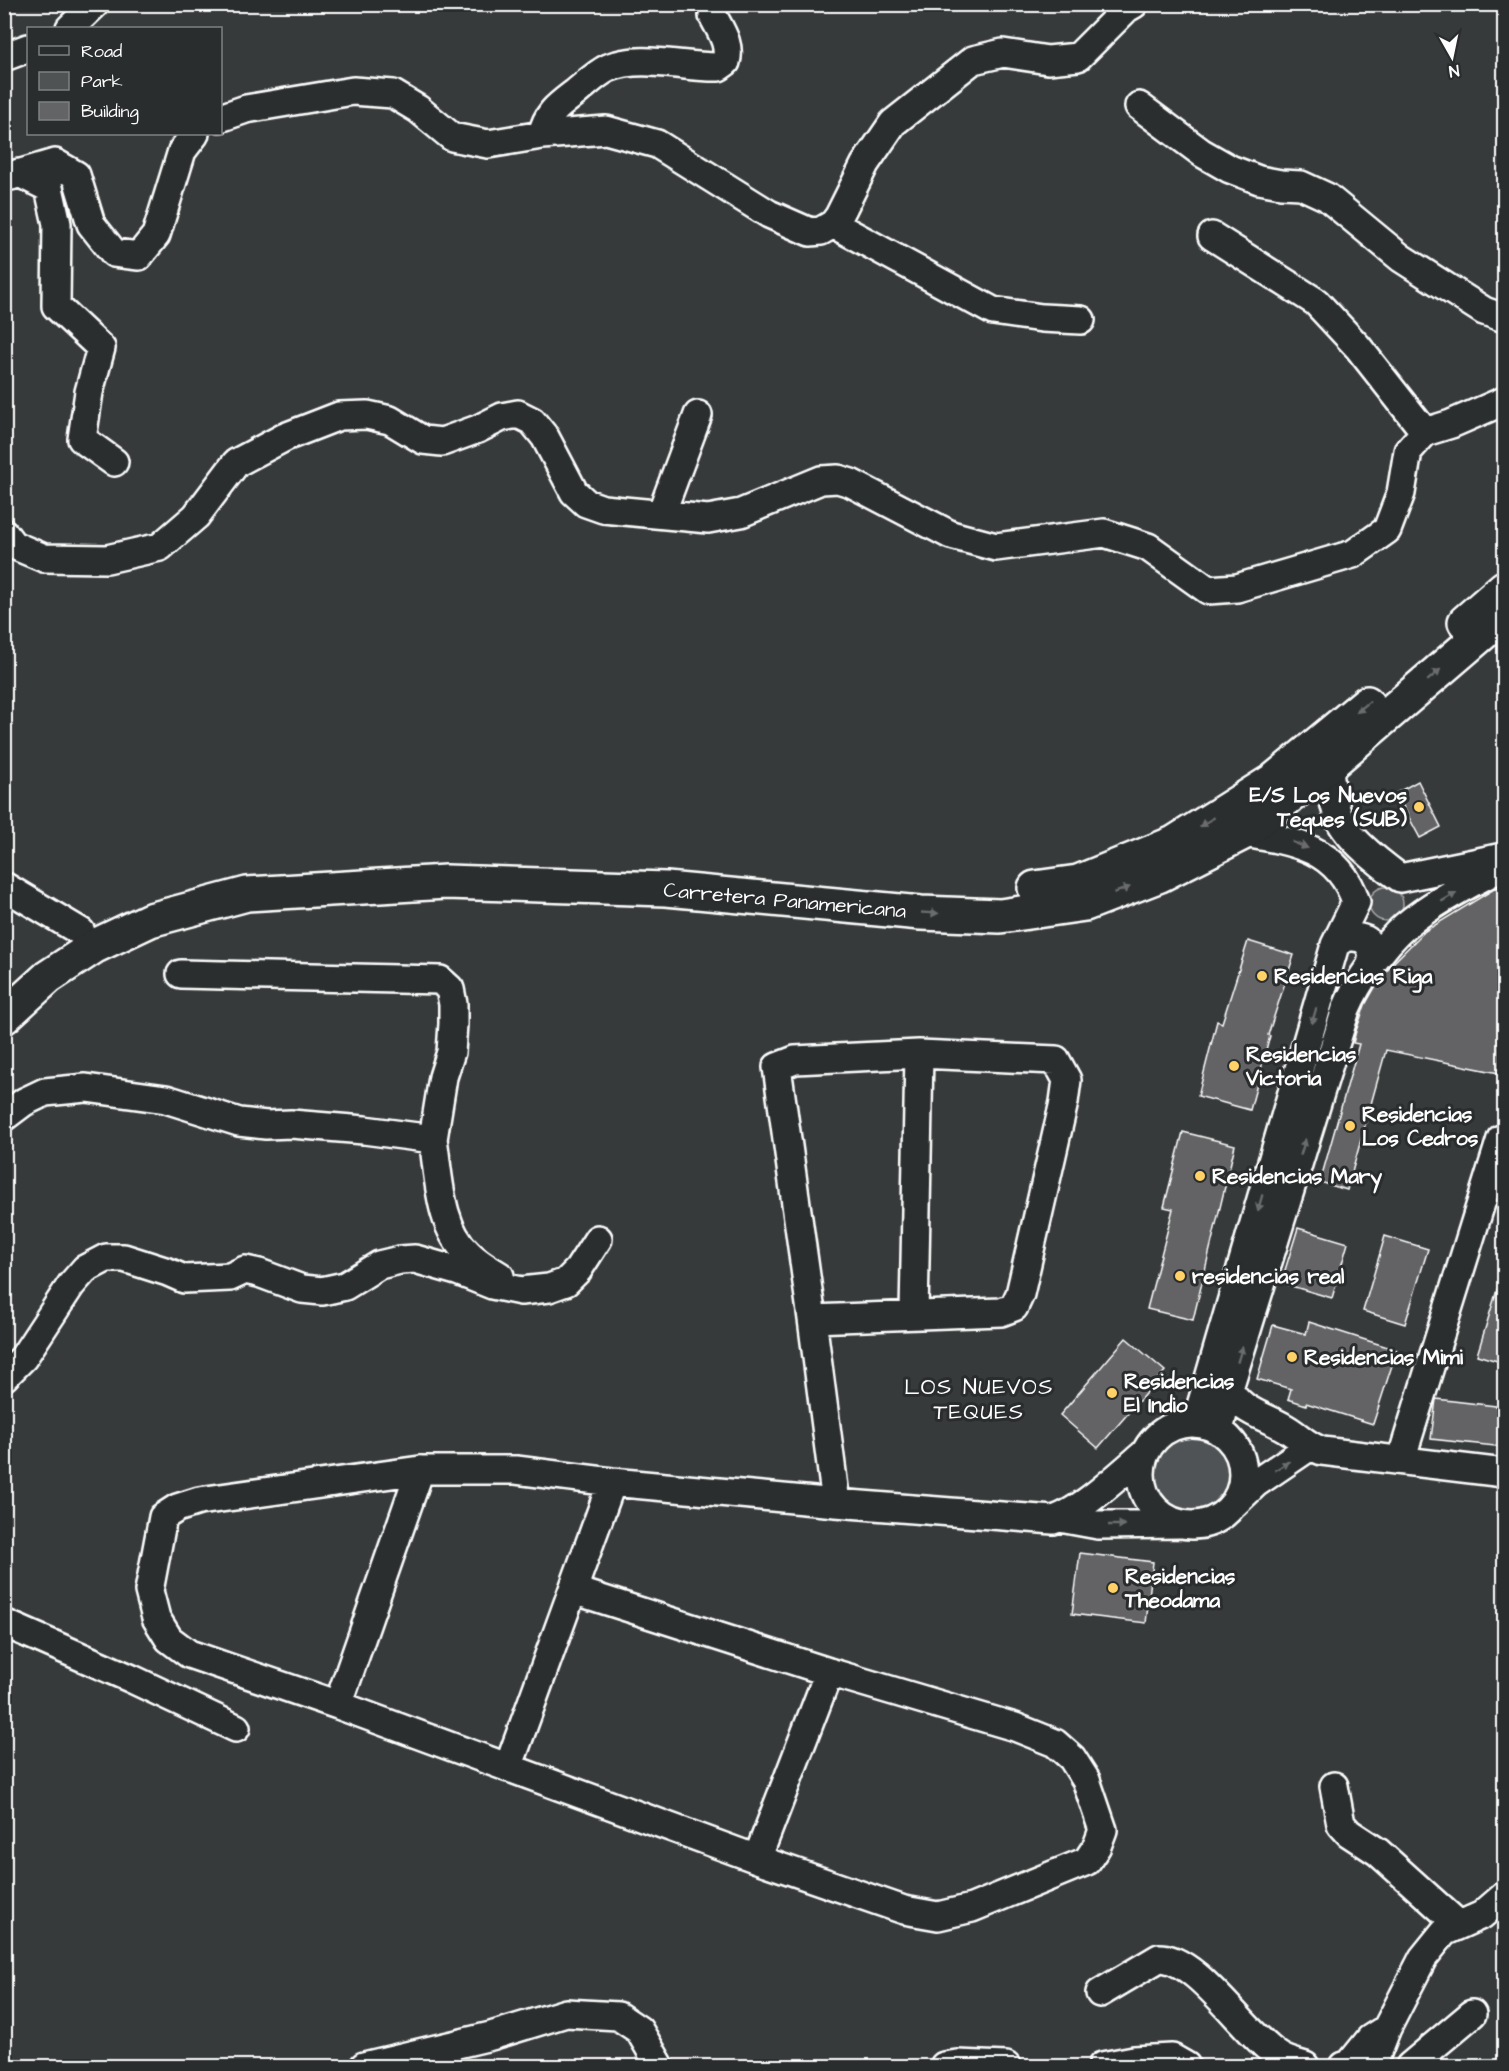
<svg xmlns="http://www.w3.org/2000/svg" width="1509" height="2071" viewBox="0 0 1509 2071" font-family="'Architects Daughter',sans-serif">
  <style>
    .green { fill: #505354; stroke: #a8a9aa; stroke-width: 1.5 }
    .building { fill: #636465; stroke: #fff; stroke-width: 1.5 }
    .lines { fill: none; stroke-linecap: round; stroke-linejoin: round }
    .minor-casing { stroke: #fff; stroke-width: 32 }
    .major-casing { stroke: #fff; stroke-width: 38 }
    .minor { stroke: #2a2d2e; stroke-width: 27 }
    .major { stroke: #2a2d2e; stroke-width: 33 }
    .oneway { fill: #6a6c6d }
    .poi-dot { fill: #ffd166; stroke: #2a2d2e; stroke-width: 2 }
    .labels { text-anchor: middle; stroke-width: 6; stroke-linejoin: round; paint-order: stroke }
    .poi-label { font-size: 21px; font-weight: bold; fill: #fff; stroke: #2a2d2e; text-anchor: start }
    .street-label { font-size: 21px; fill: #fff; stroke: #2a2d2e }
    .neighbourhood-label { font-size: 22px; letter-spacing: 1.5px; fill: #fff; stroke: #2a2d2e }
  </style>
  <rect width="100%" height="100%" fill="#373a3b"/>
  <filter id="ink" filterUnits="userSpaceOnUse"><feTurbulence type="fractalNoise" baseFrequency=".0167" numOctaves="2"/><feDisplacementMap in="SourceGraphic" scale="12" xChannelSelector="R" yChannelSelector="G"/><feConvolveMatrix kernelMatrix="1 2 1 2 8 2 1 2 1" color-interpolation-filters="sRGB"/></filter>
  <g filter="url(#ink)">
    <path class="green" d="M1369 904a17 17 0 1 1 34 0a17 17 0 1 1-34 0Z
      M1188,1425L1219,1431C1228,1442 1239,1455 1240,1471C1242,1495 1221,1527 1194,1525C1188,1524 1182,1520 1177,1518C1170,1516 1161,1514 1155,1510C1141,1499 1138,1475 1143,1459C1151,1438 1167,1429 1188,1425Z"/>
    <path class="building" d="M1418,781L1441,827L1420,838L1396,793Z
      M1504,883V1074L1386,1050L1347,1190L1320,1182L1359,1044L1353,1043L1356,1031L1365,1005L1377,984L1393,963L1425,931Z
      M1248,941L1294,955L1268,1035L1270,1036L1250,1110L1198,1096L1217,1021L1222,1023Z
      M1183,1132L1235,1145L1193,1320L1147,1309L1173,1209L1164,1207Z
      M1298,1228L1348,1243L1332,1298L1281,1283Z
      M1385,1236L1428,1249L1405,1324L1363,1311Z
      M1501,1277L1504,1278V1363L1477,1355Z
      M1309,1322L1397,1350L1373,1424L1306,1403V1405L1288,1399L1291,1389L1257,1379L1273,1325L1306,1334Z
      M1126,1338L1165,1371L1098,1448L1060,1415Z
      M1436,1399L1504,1407V1447L1431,1439Z
      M1080,1553L1153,1562L1146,1623L1072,1614Z"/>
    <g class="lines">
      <defs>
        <path id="minor" d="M70,28L95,4
          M4,57L28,48
          M1139,106L1202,153L1230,169L1259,180L1281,184L1301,185L1327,197L1401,258L1484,311L1504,318
          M220,118L246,109L353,91L393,94L418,109L452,137L488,144L542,135L606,130L657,144L769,214L810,232L821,231L833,224L839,216L865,164L893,123L973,60L1003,53L1048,60L1078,57L1127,8L1134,4
          M542,135C547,113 558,106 575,93C585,85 597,73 608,68C640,54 685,68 719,67L726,62C731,45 721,31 713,16
          M19,173L49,188L57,224L56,306L101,348L89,392L82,439L114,462
          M11,176L55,163L76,175L91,224L114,253L139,256L156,235L182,151L195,134
          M833,224L993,311L1042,318L1081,320
          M1212,236L1316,302L1358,347L1425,432
          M661,514L698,415
          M4,533L13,545L44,558L107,559L160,547L196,516L236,463L285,437L339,416L367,415L390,420L423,440L442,442L478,429L502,417L518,414L532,421L545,437L574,492L586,503L603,509L708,519L741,513L821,480L838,479L851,483L951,535L996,547L1104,533L1148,547L1208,590L1237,588L1353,554L1387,530L1401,493L1408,451L1425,432L1451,424L1504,401
          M1328,766C1331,783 1332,802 1339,818C1348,839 1381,864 1400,878L1503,857
          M4,886L81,932
          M1335,945C1344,936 1354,935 1366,940L1373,952L1371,965
          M181,974L440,980L450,989L453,1004V1024L451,1052L443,1077L433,1139
          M919,1054L1056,1060L1067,1080L1064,1102L1020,1294L1014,1307L1001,1312L812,1319L777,1067L795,1060Z
          M4,1117L24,1102L45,1092L86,1088L166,1099L239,1122L266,1125L291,1124L364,1130L433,1139C439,1176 439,1228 469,1254C478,1263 489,1269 500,1276
          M914,1314L919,1054
          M812,1319L836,1503
          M4,1377L23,1358L71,1285L85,1269L106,1258H124L168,1272L184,1279L230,1277L245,1270L259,1273L302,1289L322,1291L345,1286L379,1265L400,1260L415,1259L457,1271L492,1285L521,1291L549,1288L566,1282L578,1270L598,1239
          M1229,1388C1241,1414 1269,1416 1290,1431C1302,1439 1307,1446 1322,1451L1504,1473
          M1141 1474a51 51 0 1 1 102 0a51 51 0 1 1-102 0Z
          M1196,1423L1335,945L1356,902C1339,848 1293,841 1243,833
          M1219,1431L1229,1388L1346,1009C1357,982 1383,945 1405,926C1429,905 1476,880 1504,866
          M1401,1460L1501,1139L1504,1140
          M1234,1504L1256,1483L1309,1447
          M1060,1518L1098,1525L1181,1524
          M573,1590L829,1672L1015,1727L1055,1743L1072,1758L1086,1780L1103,1830L1097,1846L1087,1861L972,1908L938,1916L904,1910L757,1859L338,1705L189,1654L169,1639L156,1618L149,1591L163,1517L177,1508L199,1501L420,1470H516L612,1482L836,1503L1053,1520C1081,1512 1121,1473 1144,1454
          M4,1623L132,1679L236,1728
          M338,1705L420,1470
          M508,1768L612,1482
          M1334,1786L1341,1824L1349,1833L1378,1852L1459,1925
          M757,1859L829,1672
          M1100,1993L1159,1958C1197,1957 1245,2035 1279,2056C1286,2061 1296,2063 1305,2066
          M364,2066L491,2036L566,2013L618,2016L639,2030L660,2066
          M944,2066L957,2064L1006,2066
          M1102,2066L1134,2060L1172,2058L1186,2066
          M1344,2066L1349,2065L1370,2039L1381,2032
          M1372,2066L1387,2028L1423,1958L1444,1932L1482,1915L1504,1896
          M1410,2066L1472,2014"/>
        <path id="major" d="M1465,622L1504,588
          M1035,888L1078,882L1174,843L1274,780L1367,703
          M4,1017L48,977L95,946L150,920L247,894L446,882L666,889L921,913L1000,916L1085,904L1160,875L1243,833L1328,766L1504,615"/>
      </defs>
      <use href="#minor" class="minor-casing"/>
      <use href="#major" class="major-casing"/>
      <use href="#minor" class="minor"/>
      <use href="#major" class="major"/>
    </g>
    <defs><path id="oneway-solid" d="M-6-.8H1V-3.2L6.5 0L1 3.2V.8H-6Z" transform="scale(1.5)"/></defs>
    <g class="oneway">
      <use href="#oneway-solid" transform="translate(1434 675) rotate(-41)"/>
      <use href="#oneway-solid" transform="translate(1363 707) rotate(140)"/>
      <use href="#oneway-solid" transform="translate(1207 822) rotate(148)"/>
      <use href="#oneway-solid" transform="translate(1300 845) rotate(22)"/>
      <use href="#oneway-solid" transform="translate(1122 890) rotate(-21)"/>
      <use href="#oneway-solid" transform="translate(1449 897) rotate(-31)"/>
      <use href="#oneway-solid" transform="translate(930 913) rotate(3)"/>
      <use href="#oneway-solid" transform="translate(1314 1016) rotate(106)"/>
      <use href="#oneway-solid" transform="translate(1303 1147) rotate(-73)"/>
      <use href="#oneway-solid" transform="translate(1260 1203) rotate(106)"/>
      <use href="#oneway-solid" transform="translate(1240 1354) rotate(-73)"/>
      <use href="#oneway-solid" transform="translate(1282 1466) rotate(-32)"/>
      <use href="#oneway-solid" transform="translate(1117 1525)"/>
    </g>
  </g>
  <g class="poi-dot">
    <circle cx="1419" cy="807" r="6"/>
    <circle cx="1262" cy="976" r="6"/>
    <circle cx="1234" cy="1066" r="6"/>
    <circle cx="1350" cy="1126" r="6"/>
    <circle cx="1200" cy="1176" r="6"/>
    <circle cx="1180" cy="1276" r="6"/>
    <circle cx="1292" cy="1357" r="6"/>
    <circle cx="1112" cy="1393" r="6"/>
    <circle cx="1113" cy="1588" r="6"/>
  </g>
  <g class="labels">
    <g class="poi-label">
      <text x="1407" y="802" text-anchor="end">E/S Los Nuevos<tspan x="1407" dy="24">Teques (SUB)</tspan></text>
      <text x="1274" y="983">Residencias Riga</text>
      <text x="1246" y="1061">Residencias<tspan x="1246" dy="24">Victoria</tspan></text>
      <text x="1362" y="1121">Residencias<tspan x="1362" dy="24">Los Cedros</tspan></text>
      <text x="1212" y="1183">Residencias Mary</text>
      <text x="1192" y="1283">residencias real</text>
      <text x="1304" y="1364">Residencias Mimi</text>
      <text x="1124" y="1388">Residencias<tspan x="1124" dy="24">El Indio</tspan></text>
      <text x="1125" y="1583">Residencias<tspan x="1125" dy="24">Theodama</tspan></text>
    </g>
    <g class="street-label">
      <text transform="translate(785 900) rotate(5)" y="7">Carretera Panamericana</text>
    </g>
    <g class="neighbourhood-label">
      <text x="979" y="1394">LOS NUEVOS<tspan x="979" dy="25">TEQUES</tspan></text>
    </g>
  </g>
  <rect width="1509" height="2071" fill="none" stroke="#2a2d2e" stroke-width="24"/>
  <rect x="12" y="12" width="1485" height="2047" fill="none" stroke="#fff" stroke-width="2" filter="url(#ink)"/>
  <rect x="27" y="27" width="195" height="108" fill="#2a2d2e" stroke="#7f8182" stroke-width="1.5"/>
  <rect x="39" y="46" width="30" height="9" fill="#2a2d2e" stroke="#7f8182" stroke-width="1.5"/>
  <text x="81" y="57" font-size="18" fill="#ffffff">Road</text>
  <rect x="39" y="72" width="30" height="18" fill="#505354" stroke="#7f8182" stroke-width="1.5"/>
  <text x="81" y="87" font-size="18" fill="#ffffff">Park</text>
  <rect x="39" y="102" width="30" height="18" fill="#636465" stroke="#7f8182" stroke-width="1.5"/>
  <text x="81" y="117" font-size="18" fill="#ffffff">Building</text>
  <g transform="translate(1452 57) rotate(171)" stroke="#2a2d2e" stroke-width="4.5" paint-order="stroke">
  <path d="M0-4.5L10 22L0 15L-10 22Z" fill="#ffffff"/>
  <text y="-9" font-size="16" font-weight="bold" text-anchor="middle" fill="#ffffff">N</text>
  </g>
</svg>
